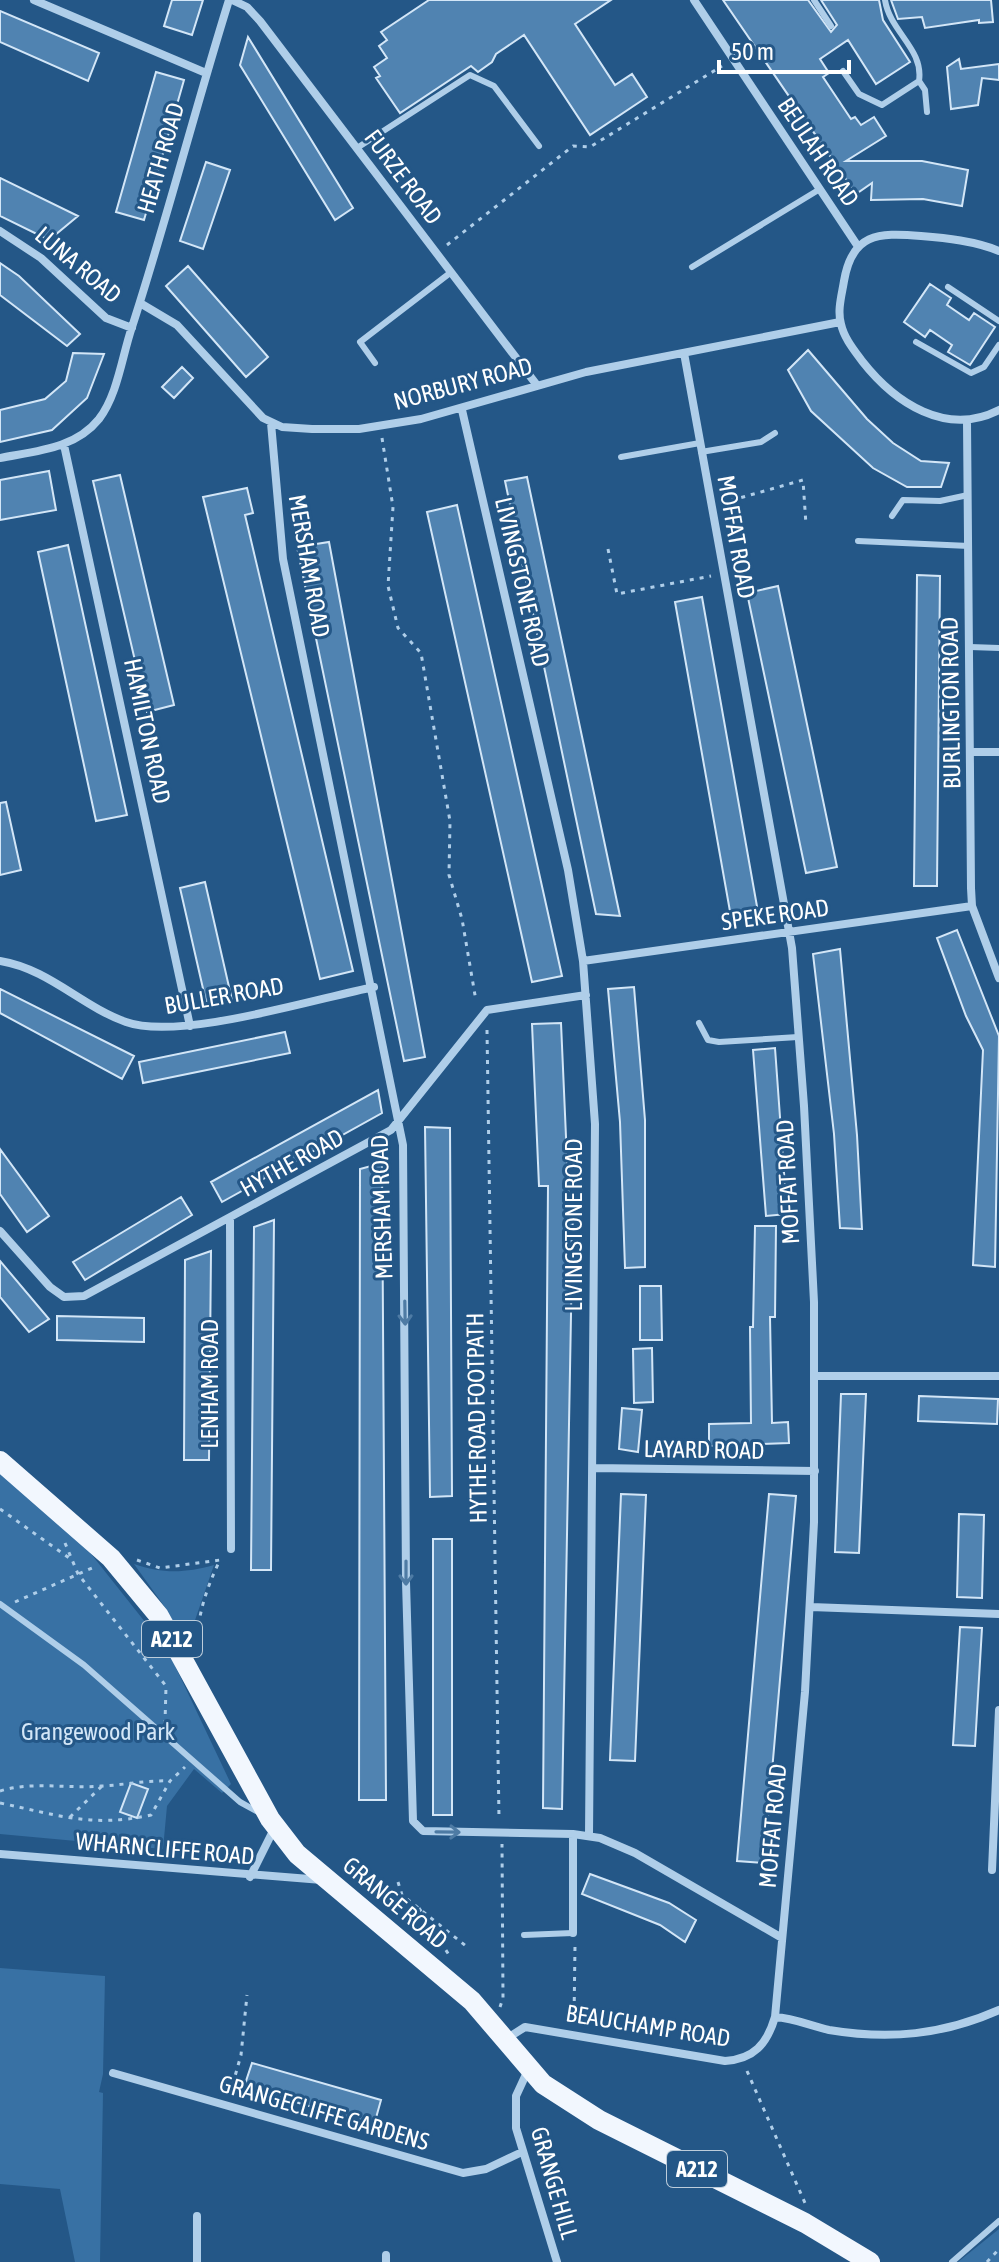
<svg xmlns="http://www.w3.org/2000/svg" width="999" height="2262" viewBox="0 0 999 2262" font-family="'Asap Condensed',sans-serif">
  <style>
    .green { fill: #3871a4 }
    .building { fill: #5083b1; stroke: #d3e6f7; stroke-width: 2 }
    .lines { fill: none; stroke-linecap: round; stroke-linejoin: round }
    .path { stroke: #afcee9; stroke-width: 3; stroke-dasharray: 4 6; stroke-linecap: butt }
    .lane { stroke: #afcee9; stroke-width: 6 }
    .street { stroke: #afcee9; stroke-width: 8 }
    .primary { stroke: #f2f7fe; stroke-width: 20 }
    .oneway { stroke: #4e7ba4 }
    .labels { text-anchor: middle; stroke-width: 6; stroke-linejoin: round; paint-order: stroke }
    .shield { fill: #245787; stroke: #bdcddb; stroke-width: 2 }
    .shield-label { font-size: 22px; font-weight: bold; fill: #fff }
    .street-label { font-size: 24px; fill: #fff; stroke: #245787 }
    .park-label { font-size: 24px; fill: #d3e6f7; stroke: #245787 }
  </style>
  <rect width="100%" height="100%" fill="#245787"/>
  <path class="green" d="M0,1467L80,1540L168,1651L231,1784L222,1793L194,1769L167,1806L163,1849L0,1834Z
    M134,1564C163,1574 185,1573 214,1565L193,1626L191,1659L167,1610Z
    M0,1968L105,1976L103,2074L99,2092L103,2093L100,2262H75L60,2189L0,2184Z
    M999,2229V2262H958Z"/>
  <path class="building" d="M172,0H203L192,35L164,26Z
    M429,0H611L575,24L615,85L632,74L647,97L590,135L524,35L496,54L492,62L478,72L471,66L400,113L376,78L380,76L374,67L387,58L379,46L387,40L381,32Z
    M723,0H808L831,32L837,25L821,0H879L883,20L910,62L876,84L848,40L820,59L829,73L823,77L851,119L855,117L861,125L874,117L886,136L846,161H922L968,170L962,206L923,199L871,200L872,183L856,194Z
    M891,0H991L993,22L979,23V20L925,28L922,17L898,19Z
    M0,11L99,53L88,81L0,42Z
    M248,37L353,208L335,220L240,65Z
    M959,59L961,69L999,64V80L982,78L978,105L951,109L947,67Z
    M156,72L184,80L144,220L116,212Z
    M206,162L230,170L203,249L180,241Z
    M0,178L78,216L49,240L0,216Z
    M0,263L19,276L80,334L67,346L0,295Z
    M188,266L268,357L246,377L166,286Z
    M930,284L951,298L947,305L969,320L974,313L995,327L970,365L948,352L952,345L930,330L925,337L904,322Z
    M808,350L867,419L893,443L921,461L949,463L941,487H907L873,468L811,411L788,370Z
    M73,353L104,354L87,398L52,430L0,442V410L45,399L66,381Z
    M182,367L193,378L174,398L162,387Z
    M49,471L56,510L0,520V480Z
    M120,475L174,705L147,712L93,481Z
    M527,477L620,916L596,914L505,481Z
    M247,488L253,513L245,515L353,971L320,979L203,497Z
    M457,505L562,976L532,982L427,512Z
    M329,542L425,1057L404,1061L297,547Z
    M68,545L127,815L96,821L38,552Z
    M917,575L940,576L937,886H914Z
    M778,586L837,867L806,873L747,593Z
    M702,597L758,912L731,917L675,602Z
    M6,802L21,870L0,875V803Z
    M205,882L232,1000L207,1006L180,888Z
    M957,930L999,1036L995,1267L973,1265L983,1050L966,1016L937,938Z
    M840,949L857,1135L862,1229L840,1228L834,1134L813,954Z
    M634,987L645,1120V1267L625,1268L620,1122L608,989Z
    M0,989L134,1056L122,1079L0,1013Z
    M561,1023L569,1205H573L562,1809L543,1808L548,1186H539L532,1024Z
    M285,1032L290,1053L143,1083L139,1062Z
    M775,1048L787,1214L766,1216L753,1050Z
    M378,1090L382,1113L222,1202L211,1182Z
    M425,1127L450,1128L452,1496L430,1497Z
    M0,1149L49,1216L27,1232L0,1194Z
    M382,1163L386,1800H359L360,1169Z
    M181,1197L192,1215L85,1280L73,1262Z
    M274,1220L271,1570H251L254,1227Z
    M755,1226H776L775,1317H770L772,1423L788,1422L789,1443L709,1446V1424L751,1423L750,1327H753Z
    M211,1251L209,1460H184L185,1260Z
    M0,1261L49,1319L29,1332L0,1297Z
    M640,1286H661L662,1340H640Z
    M57,1316L144,1318V1342L57,1340Z
    M652,1348L653,1402L634,1403L633,1349Z
    M841,1394H866L859,1553L835,1552Z
    M919,1396L998,1399L997,1424L918,1421Z
    M622,1408L642,1410L638,1452L619,1449Z
    M621,1494L646,1495L635,1761L610,1760Z
    M769,1494L796,1496L764,1863L737,1861Z
    M959,1514L984,1515L982,1598L957,1597Z
    M433,1539H452V1815H433Z
    M960,1627L982,1628L975,1746L953,1745Z
    M131,1783L148,1789L137,1818L120,1812Z
    M590,1874L669,1903L696,1920L685,1942L660,1925L582,1894Z
    M252,2063L381,2100L374,2125L244,2087Z"/>
  <g class="lines">
    <path class="path" d="M447,245L573,146L590,147L722,66
      M382,438L393,507L388,586L398,628L421,653L450,821L449,875L462,919L476,1001
      M722,503L803,480L806,525
      M608,549L617,594L711,576
      M487,1030L499,1819
      M0,1509L72,1560
      M65,1543L78,1574L166,1686L165,1723
      M137,1560L160,1568L220,1560C207,1587 198,1613 197,1643
      M15,1602L92,1568
      M0,1791C33,1781 67,1789 101,1786C125,1785 146,1780 170,1781
      M0,1803C58,1815 91,1828 151,1815L170,1781L185,1767
      M70,1817L102,1786
      M398,1882L402,1895L466,1946
      M419,1908L449,1955
      M500,2007L503,1998L502,1844
      M574,2021L575,1945
      M747,2071L805,2203
      M230,2094L241,2055L247,1995
      M987,2262L999,2249"/>
    <path class="lane" d="M814,0L831,26
      M843,71L859,94L882,105L919,81C924,49 890,32 885,0
      M919,81L925,90L927,112
      M357,148L470,75L494,86L539,146
      M692,267L820,189
      M948,287L999,321
      M916,342L971,373L984,367L999,345
      M375,363L360,342L450,273
      M701,452L761,442L775,433
      M621,457L700,443
      M892,516L903,500L940,501L968,495
      M858,541L969,546
      M970,647L999,648
      M699,1023L708,1040L719,1042L798,1037
      M0,1604L84,1665L240,1802L260,1813
      M524,1935L573,1933
      M952,2262L999,2221"/>
    <path class="street" d="M34,0L206,73
      M232,0L247,7L260,21L536,384
      M694,0L857,245
      M0,231L41,258L106,318L132,328
      M999,251C975,241 946,238 921,236C877,232 852,234 844,281C842,294 837,310 841,324C844,338 854,350 862,361C895,403 946,437 999,410
      M140,303L177,325L263,418L282,427L312,429H359L421,419L586,372L840,322
      M462,410L568,870L583,961L595,1124L589,1835
      M967,422L971,888L972,906L999,978
      M271,423L283,559L403,1145L406,1582L413,1821L423,1831L573,1834L600,1838L635,1853L782,1938
      M64,445L190,1026
      M0,458C36,451 75,449 99,419C118,394 122,356 132,327C167,219 195,109 229,0
      M972,752H999
      M0,961C49,969 81,1006 126,1022C179,1041 314,999 374,987
      M583,961L972,906
      M230,1220L231,1549
      M0,1231L50,1287L64,1297L84,1296L391,1130L487,1010L586,995
      M815,1376H999
      M593,1468L815,1471
      M811,1607L999,1614
      M0,1854L322,1880
      M992,1870L999,1710
      M250,1877L275,1827
      M573,1933V1834
      M775,2017C794,2018 811,2026 829,2030C889,2040 943,2035 999,2010
      M506,2039L525,2027L725,2061C754,2059 767,2044 775,2017L805,1692L814,1522V1302L804,1106L792,948L684,353
      M528,2070L516,2096V2128L557,2262
      M113,2073L463,2173L486,2169L522,2152
      M197,2262V2216
      M386,2262V2255"/>
    <path class="primary" d="M0,1461L111,1558L159,1616L270,1819L297,1854L472,2001L543,2084L599,2120L805,2223L870,2262"/>
  </g>
  <defs><path id="oneway-shaft" d="M-6 0H5M1.5-3L5.5 0L1.5 3" fill="none" stroke-width="1.6" stroke-linecap="round" stroke-linejoin="round" transform="scale(2)"/></defs>
  <g class="oneway">
    <use href="#oneway-shaft" transform="translate(405 1313) rotate(89)"/>
    <use href="#oneway-shaft" transform="translate(406 1573) rotate(90)"/>
    <use href="#oneway-shaft" transform="translate(448 1832) rotate(1)"/>
  </g>
  <g class="labels">
    <g class="shield">
      <rect x="142" y="1621" width="60" height="36" rx="6"/>
      <rect x="667" y="2151" width="60" height="36" rx="6"/>
    </g>
    <g class="shield-label">
      <text x="172" y="1647">A212</text>
      <text x="697" y="2177">A212</text>
    </g>
    <g class="street-label">
      <text transform="translate(818 152) rotate(56)" y="8">BEULAH ROAD</text>
      <text transform="translate(161 158) rotate(-74)" y="8">HEATH ROAD</text>
      <text transform="translate(403 177) rotate(53)" y="8">FURZE ROAD</text>
      <text transform="translate(78 265) rotate(40)" y="8">LUNA ROAD</text>
      <text transform="translate(463 384) rotate(-15)" y="8">NORBURY ROAD</text>
      <text transform="translate(736 537) rotate(80)" y="8">MOFFAT ROAD</text>
      <text transform="translate(309 566) rotate(80)" y="8">MERSHAM ROAD</text>
      <text transform="translate(522 582) rotate(77)" y="8">LIVINGSTONE ROAD</text>
      <text transform="translate(951 703) rotate(-91)" y="8">BURLINGTON ROAD</text>
      <text transform="translate(147 731) rotate(78)" y="8">HAMILTON ROAD</text>
      <text transform="translate(775 915) rotate(-8)" y="8">SPEKE ROAD</text>
      <text transform="translate(224 996) rotate(-10)" y="8">BULLER ROAD</text>
      <text transform="translate(292 1163) rotate(-29)" y="8">HYTHE ROAD</text>
      <text transform="translate(788 1182) rotate(-93)" y="8">MOFFAT ROAD</text>
      <text transform="translate(382 1207) rotate(-92)" y="8">MERSHAM ROAD</text>
      <text transform="translate(574 1225) rotate(-90)" y="8">LIVINGSTONE ROAD</text>
      <text transform="translate(210 1384) rotate(-90)" y="8">LENHAM ROAD</text>
      <text transform="translate(477 1418) rotate(-91)" y="8">HYTHE ROAD FOOTPATH</text>
      <text transform="translate(704 1450) rotate(1)" y="8">LAYARD ROAD</text>
      <text transform="translate(773 1826) rotate(-85)" y="8">MOFFAT ROAD</text>
      <text transform="translate(165 1849) rotate(5)" y="8">WHARNCLIFFE ROAD</text>
      <text transform="translate(395 1903) rotate(40)" y="8">GRANGE ROAD</text>
      <text transform="translate(648 2026) rotate(9)" y="8">BEAUCHAMP ROAD</text>
      <text transform="translate(324 2113) rotate(16)" y="8">GRANGECLIFFE GARDENS</text>
      <text transform="translate(554 2183) rotate(74)" y="8">GRANGE HILL</text>
    </g>
    <g class="park-label">
      <text x="98" y="1740">Grangewood Park</text>
    </g>
  </g>
  <path d="M719 60v12h130v-12" fill="none" stroke="#ffffff" stroke-width="4"/>
  <text x="731" y="60" font-size="24" fill="#ffffff" stroke="#245787" stroke-width="6" paint-order="stroke">50 m</text>
</svg>
